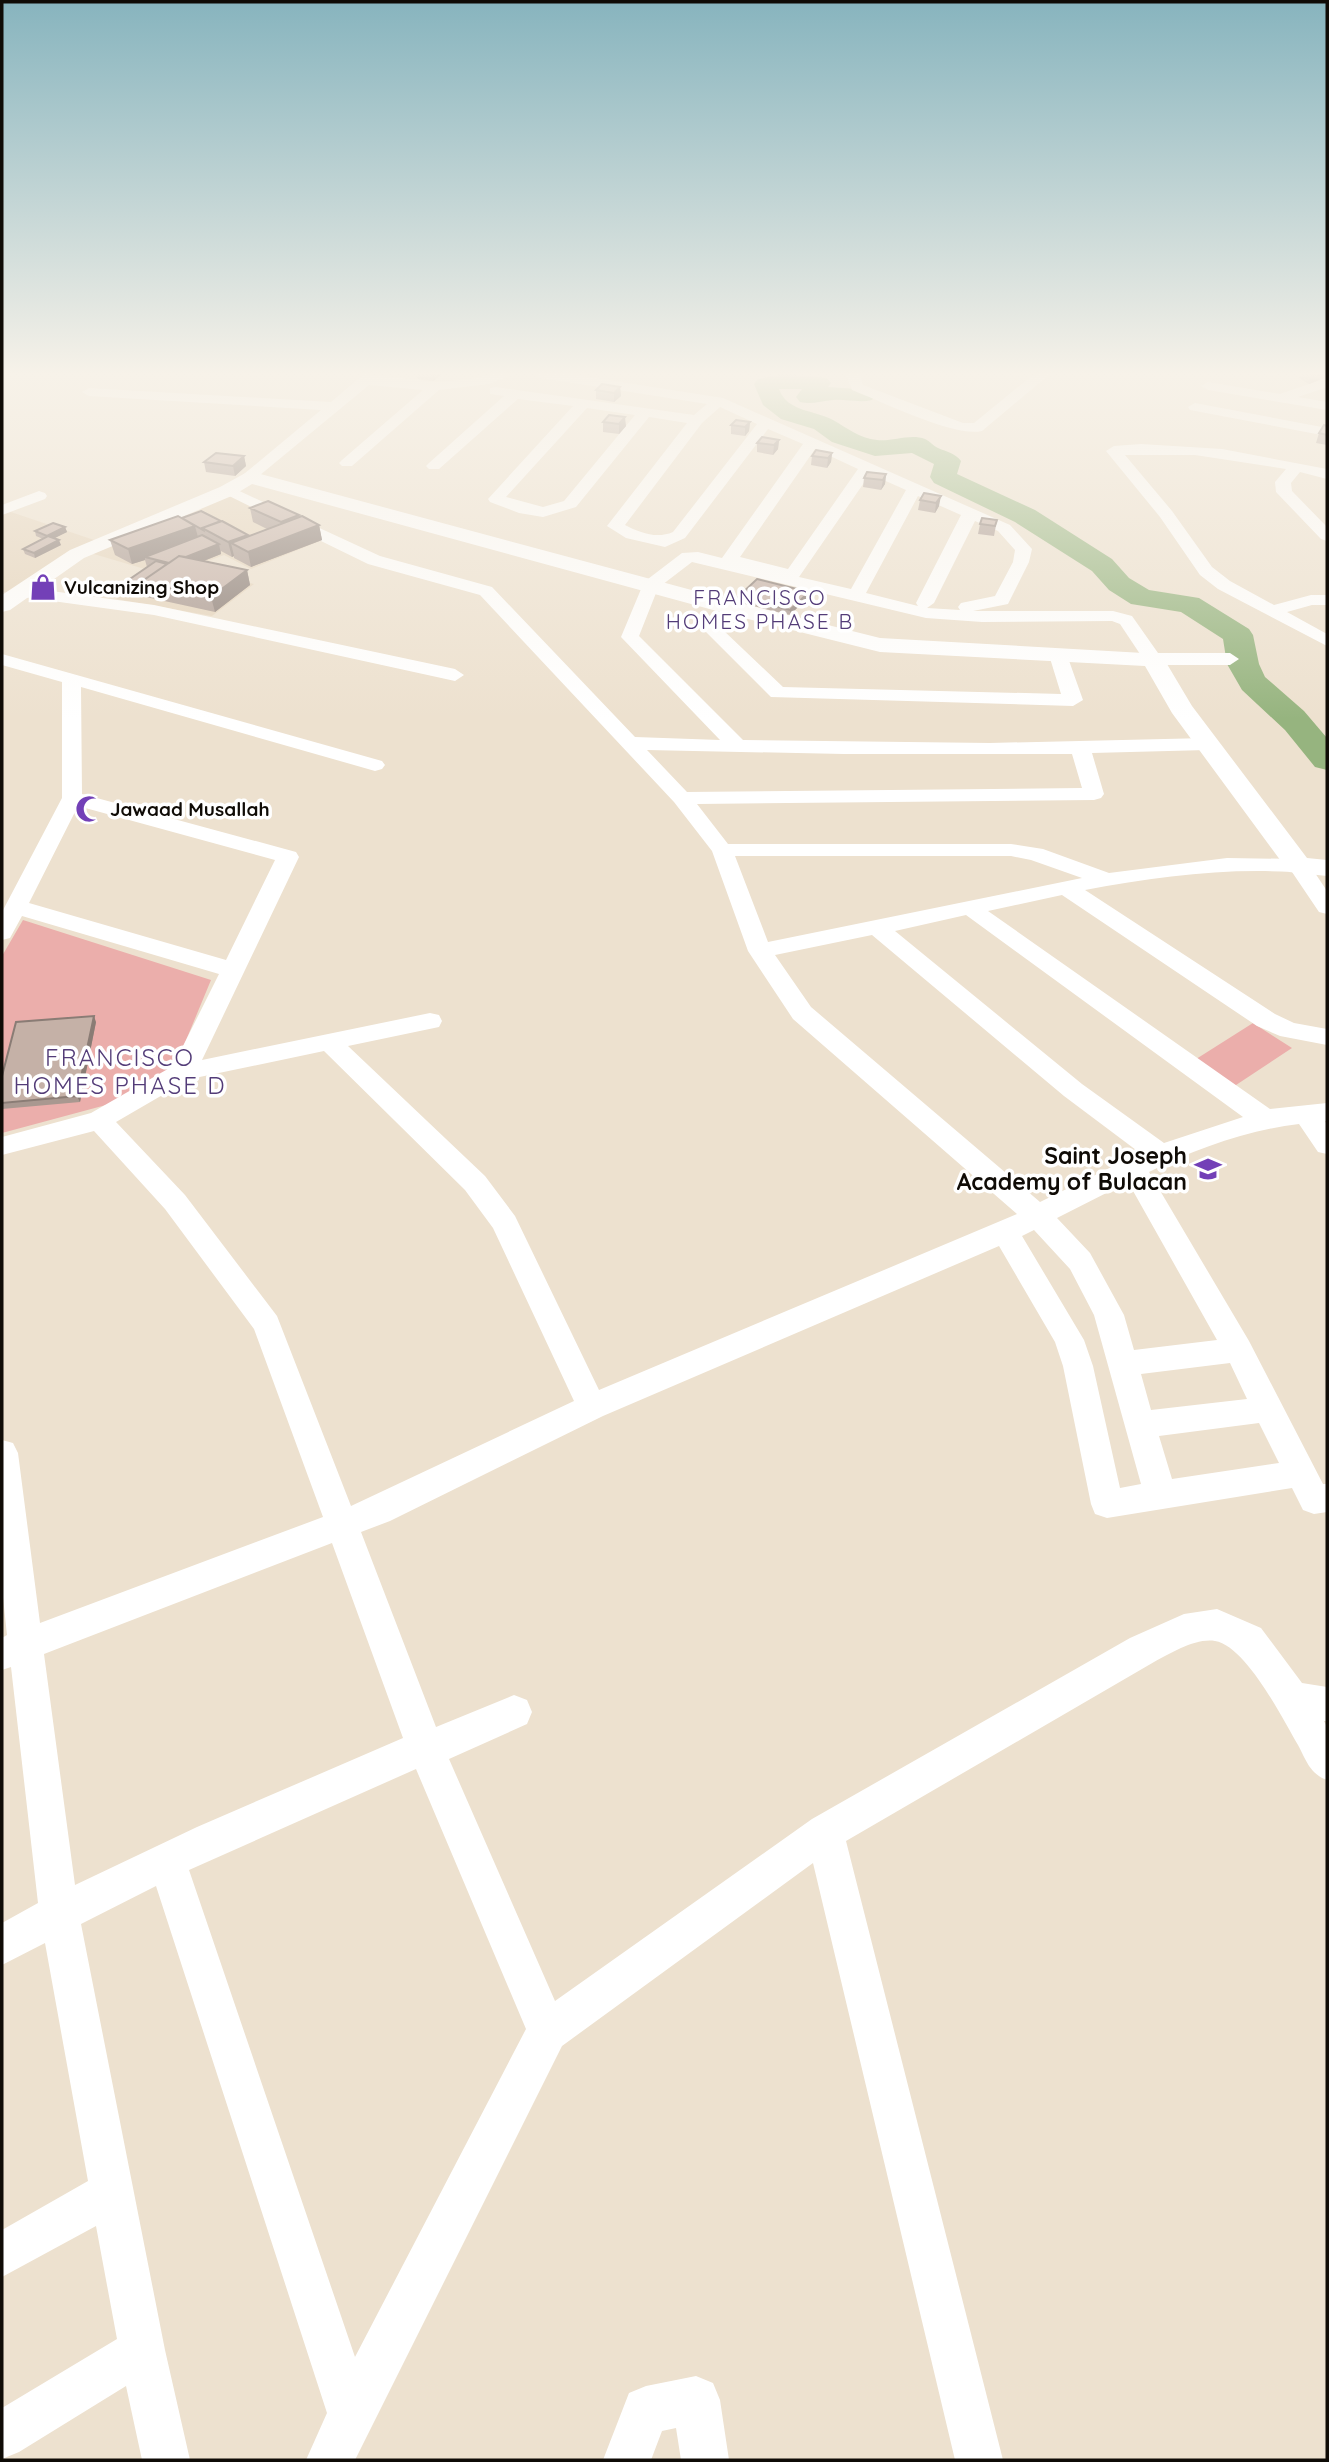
<svg xmlns="http://www.w3.org/2000/svg" width="1329" height="2462" viewBox="0 0 1329 2462" font-family="Quicksand,sans-serif">
  <style>
    .built { fill: #e5d4bc }
    .green { fill: #ebaeab }
    .lines { fill: none; stroke-linecap: round; stroke-linejoin: round }
    .river { fill: #96b47f; fill-rule: evenodd }
    .minor { fill: #fff; fill-rule: evenodd }
    .tertiary { fill: #fff; fill-rule: evenodd }
    .wall { fill: #a99890 }
    .shaded-wall { fill: #8a7c75 }
    .building { fill: #c5b1a7; stroke: #8a7c75; stroke-width: 2 }
    .labels { text-anchor: middle; stroke-width: 7; stroke-linejoin: round; paint-order: stroke }
    .far-poi-label { font-size: 19px; font-weight: bold; fill: #0f0b06; stroke: #fff; text-anchor: start }
    .far-neighbourhood-label { font-size: 21px; letter-spacing: 2px; fill: #533c78; stroke: #fff }
    .poi-label { font-size: 23px; font-weight: bold; fill: #0f0b06; stroke: #fff; text-anchor: end }
    .neighbourhood-label { font-size: 24px; letter-spacing: 2px; fill: #533c78; stroke: #fff }
  </style>
  <rect width="100%" height="100%" fill="#ede1cf"/>
  <path class="built" d="M232,494L325,539L251,569L224,555L187,569L254,584L212,616L116,599L155,572L87,552L165,521L204,541L236,529L198,508Z
    M11,512L97,541L48,565L14,593L2,592V515Z"/>
  <path class="green" d="M23,920L211,980L172,1074L106,1105L2,1133V956Z
    M1253,1023L1292,1048L1233,1087L1193,1061Z"/>
  <g class="lines">
    <path class="river" d="M785,374L827,378L831,383L828,387L872,390L876,395L872,400C859,403 846,399 833,400C821,401 811,405 800,402L796,397L802,389H779C787,412 815,410 833,420C847,428 859,438 877,440C892,442 910,433 925,439C930,441 933,446 938,448C947,452 955,453 961,461L957,474L1035,510L1112,559L1129,578L1149,590L1199,598L1249,629L1253,635L1259,664L1265,677L1304,711L1327,738V770L1315,767L1285,730L1242,690L1227,664L1223,639L1181,612L1131,604L1109,590L1092,571L1015,522L934,483L930,477L934,464L912,453L875,456L832,442L814,429L781,419L763,405L754,384L758,379Z"/>
    <path class="minor" d="M364,374L436,382L472,379L492,374H514L489,384L439,390L352,466H342L339,463L342,460L423,390L369,385L254,480L249,482L241,477L244,474L321,410L89,396L82,392L89,388L331,402Z
      M534,374H570L723,398L1010,525L1032,549L1029,562L1008,604L973,611H1113L1132,616L1158,653H1230L1239,659L1230,665H1153L1146,663L1120,624L1112,621L982,622L926,618L692,562L658,588L639,636L743,740L990,743L1207,738L1214,740L1217,744L1214,748L1207,750L1092,753L1104,794L1101,798L1094,800L697,804L728,844H1011L1043,849L1109,873L1227,858L1299,859L1307,861L1327,891V914L1319,912L1292,872C1222,868 1154,877 1085,890L1275,1014L1294,1023L1327,1029V1045L1280,1036L1257,1026L1062,895L988,911L1270,1109L1327,1103V1121H1325L1327,1125V1154L1318,1152L1299,1124C1248,1130 1195,1149 1149,1172L1249,1341L1323,1484H1327V1512L1314,1514L1303,1510L1292,1488L1107,1518L1095,1514L1091,1504L1063,1366L1055,1342L999,1246L603,1416L390,1521L361,1532L436,1727L514,1695L527,1700L532,1712L527,1724L449,1759L555,2001L812,1819L1130,1638L1184,1614L1217,1609L1261,1628L1302,1683L1327,1687V1721H1324L1327,1727V1780C1310,1774 1306,1760 1298,1745C1283,1719 1246,1646 1215,1641C1195,1638 1172,1653 1154,1662L846,1841L1003,2460H955L813,1863L562,2046L355,2460H306L327,2413L156,1886L81,1924L165,2350L190,2460H142L126,2386L19,2452L2,2459V2408L117,2339L96,2226L2,2277V2230L88,2181L45,1943L2,1965V1923L38,1903L11,1667L2,1670V1638L7,1635L2,1588V1440L13,1443L18,1453L40,1623L323,1517L254,1329L165,1209L94,1131L2,1155V1137L91,1113L173,1066L219,974L22,916L10,938L2,940V912L62,798V682L2,665V654L382,761L385,765L382,769L375,771L81,687L82,794L296,852L299,857L202,1060L430,1013L439,1015L442,1021L439,1027L348,1046L485,1176L515,1216L599,1390L1017,1214L793,1019L748,951L712,851L674,802L480,595L368,564L219,491L227,486L233,488L380,556L492,587L635,737L720,740L621,637L644,582L682,553L698,552L722,558L803,444L768,429L685,538L665,547L626,538L607,526L687,423L649,417L576,507L543,517L519,513L490,502L488,499L573,406L518,399L439,469H429L426,466L429,463L504,396L490,394V388L495,387L694,415L707,404L541,378ZM720,407L757,424L673,532C657,539 640,533 625,525L702,423ZM587,408L635,415L564,501L543,507L506,497ZM815,449L858,469L788,569L740,557ZM870,474L906,490L851,589L799,577ZM918,496L961,515L916,603L918,606L866,593ZM975,521L998,531L1015,550L1013,562L995,596L961,603L958,607L960,610L927,608L934,603ZM647,750L844,754H1072L1082,788L687,792ZM78,806L275,860L226,960L29,903ZM735,856H1011L1031,860L1082,878L768,942ZM966,915L1243,1117L1164,1143L1082,1084L895,931ZM872,935L1064,1096L1140,1153L1040,1202L811,1007L775,955ZM324,1051L465,1190L493,1228L574,1401L351,1506L277,1316L185,1195L116,1122L190,1079ZM1128,1182L1217,1340L1134,1350L1124,1315L1090,1253L1057,1218ZM1034,1230L1070,1269L1094,1315L1141,1484L1120,1488L1093,1366L1084,1340L1022,1236ZM1230,1363L1247,1399L1151,1410L1141,1374ZM1259,1423L1279,1463L1172,1479L1159,1436ZM332,1543L403,1738L197,1827L75,1885L44,1654ZM416,1769L526,2029L355,2357L189,1870Z
      M846,374H860L863,385L963,423H974L1034,374H1050L982,431C955,438 881,401 852,390Z
      M1327,378V387L1298,397L1327,402V410L1208,390L1201,386L1208,382L1280,394Z
      M1195,403L1327,428V436L1190,410L1188,407Z
      M1141,444L1222,449L1327,469V479L1300,472L1291,483L1292,491L1327,527V541L1321,539L1276,492L1275,482L1286,469L1195,455H1125L1172,511L1212,567L1230,581L1274,605L1311,595H1327V605H1312L1287,612L1327,634V646L1218,589L1200,575L1160,517L1106,451L1114,446Z
      M39,491L45,493L47,496L45,499L2,515V505Z
      M22,587L154,605L455,669L464,675L455,681L154,615L16,596L13,592L16,588Z
      M732,603L741,608L723,630L783,687L1061,694L1049,655L1058,649L1067,655L1083,700L1073,706L771,697L704,630L726,604Z
      M696,2376L713,2383L720,2400L729,2460H681L676,2428L662,2431L651,2460H603L629,2393L646,2386Z"/>
    <path class="tertiary" d="M249,471L740,603L880,638L1161,654L1192,706L1307,858L1327,860V876L1289,872L1172,713L1145,666L880,652L724,613L252,484L234,495L84,558L10,610L2,612V595L70,550L220,487Z"/>
  </g>
  <path class="wall" d="M417,374H441V375L433,381L418,379Z
    M1300,374H1325L1324,378L1309,384L1299,378Z
    M620,387L621,396L614,402L596,399V390Z
    M609,415L626,426L619,434L603,432V422Z
    M750,422L749,431L745,436L731,434V425Z
    M1327,426V445L1316,443L1319,433Z
    M779,440L778,449L773,455L757,452V443Z
    M832,453L831,462L827,468L811,465L812,456Z
    M244,456L246,466L235,476L206,472L204,462Z
    M886,474L885,484L881,490L863,487L864,478Z
    M924,493L939,506L935,513L918,510L920,500Z
    M250,508L299,515L300,517L319,525L322,540L251,567L234,558V556L232,557L221,551V554L204,561L247,570L250,585L215,612L146,597L145,595L130,591L127,581L147,567L145,560L132,564L115,555L110,540L182,518L248,536L267,529L253,522Z
    M997,520L994,536L978,534L980,524Z
    M65,527L67,532L54,538L61,545L35,558L25,554L23,549L43,539L36,536L35,531Z
    M809,592L808,597L790,615L737,602L738,597Z
    M96,1022L80,1102L2,1109V1076Z"/>
  <path class="shaded-wall" d="M432,374H441V375L433,381Z
    M1313,374H1325L1324,378L1309,384L1311,375Z
    M620,387L621,396L614,402V393Z
    M625,417L626,426L619,434V424Z
    M750,422L749,431L745,436V427Z
    M779,440L778,449L773,455L774,445Z
    M832,453L831,462L827,468L828,458Z
    M244,456L246,466L235,476L233,466Z
    M886,474L885,484L881,490L883,480Z
    M941,496L939,506L935,513L936,503Z
    M319,525L322,540L251,567L248,552Z
    M195,526L199,541L145,557V560L132,564L128,549Z
    M65,527L67,532L49,541L47,536Z
    M248,535L251,550L231,543L234,556L232,557L228,542Z
    M59,540L61,545L35,558L34,553Z
    M219,544L221,554L173,573L171,563Z
    M247,570L250,585L215,612L211,597Z
    M809,592L808,597L790,615V610Z
    M94,1016L96,1022L80,1102L77,1096Z"/>
  <path class="building" d="M602,384L620,387L614,393L596,390Z
    M609,415L625,417L619,424L603,422Z
    M736,420L750,422L745,427L731,425Z
    M1324,425L1327,426V435L1319,433Z
    M762,437L779,440L774,445L757,443Z
    M816,450L832,453L828,458L812,456Z
    M216,453L244,456L233,466L204,462Z
    M867,472L886,474L883,480L864,478Z
    M924,493L941,496L936,503L920,500Z
    M268,501L299,515L281,522L250,508Z
    M201,511L221,521L202,528L203,530L182,518Z
    M178,516L195,526L128,549L110,540Z
    M302,516L319,525L248,552L231,543Z
    M982,518L997,520L995,526L980,524Z
    M222,521L248,535L228,542L202,528Z
    M53,523L65,527L47,536L35,531Z
    M202,535L219,544L186,557L179,556L169,563L145,557Z
    M48,536L59,540L34,553L23,549Z
    M179,556L247,570L211,597L141,582Z
    M156,561L167,564L141,582L142,584L127,581Z
    M757,579L809,592L790,610L738,597Z
    M94,1016L77,1096L2,1103V1076L16,1022Z"/>
  <linearGradient id="sky" x2="0" y2="1"><stop stop-color="#87b4be"/><stop offset="0.52" stop-color="#f7f2e9"/><stop offset="1" stop-color="#f7f2e9" stop-opacity="0"/></linearGradient>
  <rect width="1329" height="719" fill="url(#sky)"/>
  <defs>
    <symbol id="shop-bare" viewBox="-9 -9 18 18"><path d="M-5-2.5h2.3a2.7 3.5 0 0 1 5.4 0H5L5.5 6h-11ZM-1.5-2.5h3a1.5 2.3 0 0 0-3 0Z" fill="#7340b7" stroke="#fff" stroke-width="2.5" paint-order="stroke"/></symbol>
    <symbol id="mosque-bare" viewBox="-9 -9 18 18"><path d="M3.5-4.9A6 6 0 1 0 3.5 4.9A5 5 0 1 1 3.5-4.9Z" fill="#7340b7" stroke="#fff" stroke-width="2.5" paint-order="stroke"/></symbol>
    <symbol id="school-bare" viewBox="-9 -9 18 18"><path d="M0-5L7-2L0 1L-7-2ZM-4 1L0 2.5L4 1V4Q0 6-4 4Z" fill="#7340b7" stroke="#fff" stroke-width="2.5" paint-order="stroke"/></symbol>
  </defs>
  <g fill-rule="evenodd">
    <use href="#shop-bare" x="24" y="568" width="38" height="38"/>
    <use href="#mosque-bare" x="70" y="790" width="38" height="38"/>
    <use href="#school-bare" x="1189" y="1150" width="38" height="38"/>
  </g>
  <g class="labels">
    <g class="far-poi-label">
      <text x="64" y="594">Vulcanizing Shop</text>
      <text x="110" y="816">Jawaad Musallah</text>
    </g>
    <g class="far-neighbourhood-label">
      <text x="760" y="605">FRANCISCO<tspan x="760" dy="24">HOMES PHASE B</tspan></text>
    </g>
    <g class="poi-label">
      <text x="1187" y="1164">Saint Joseph<tspan x="1187" dy="26">Academy of Bulacan</tspan></text>
    </g>
    <g class="neighbourhood-label">
      <text x="120" y="1066">FRANCISCO<tspan x="120" dy="28">HOMES PHASE D</tspan></text>
    </g>
  </g>
  <rect width="1329" height="2462" fill="none" stroke="#0f0b06" stroke-width="7"/>
</svg>
